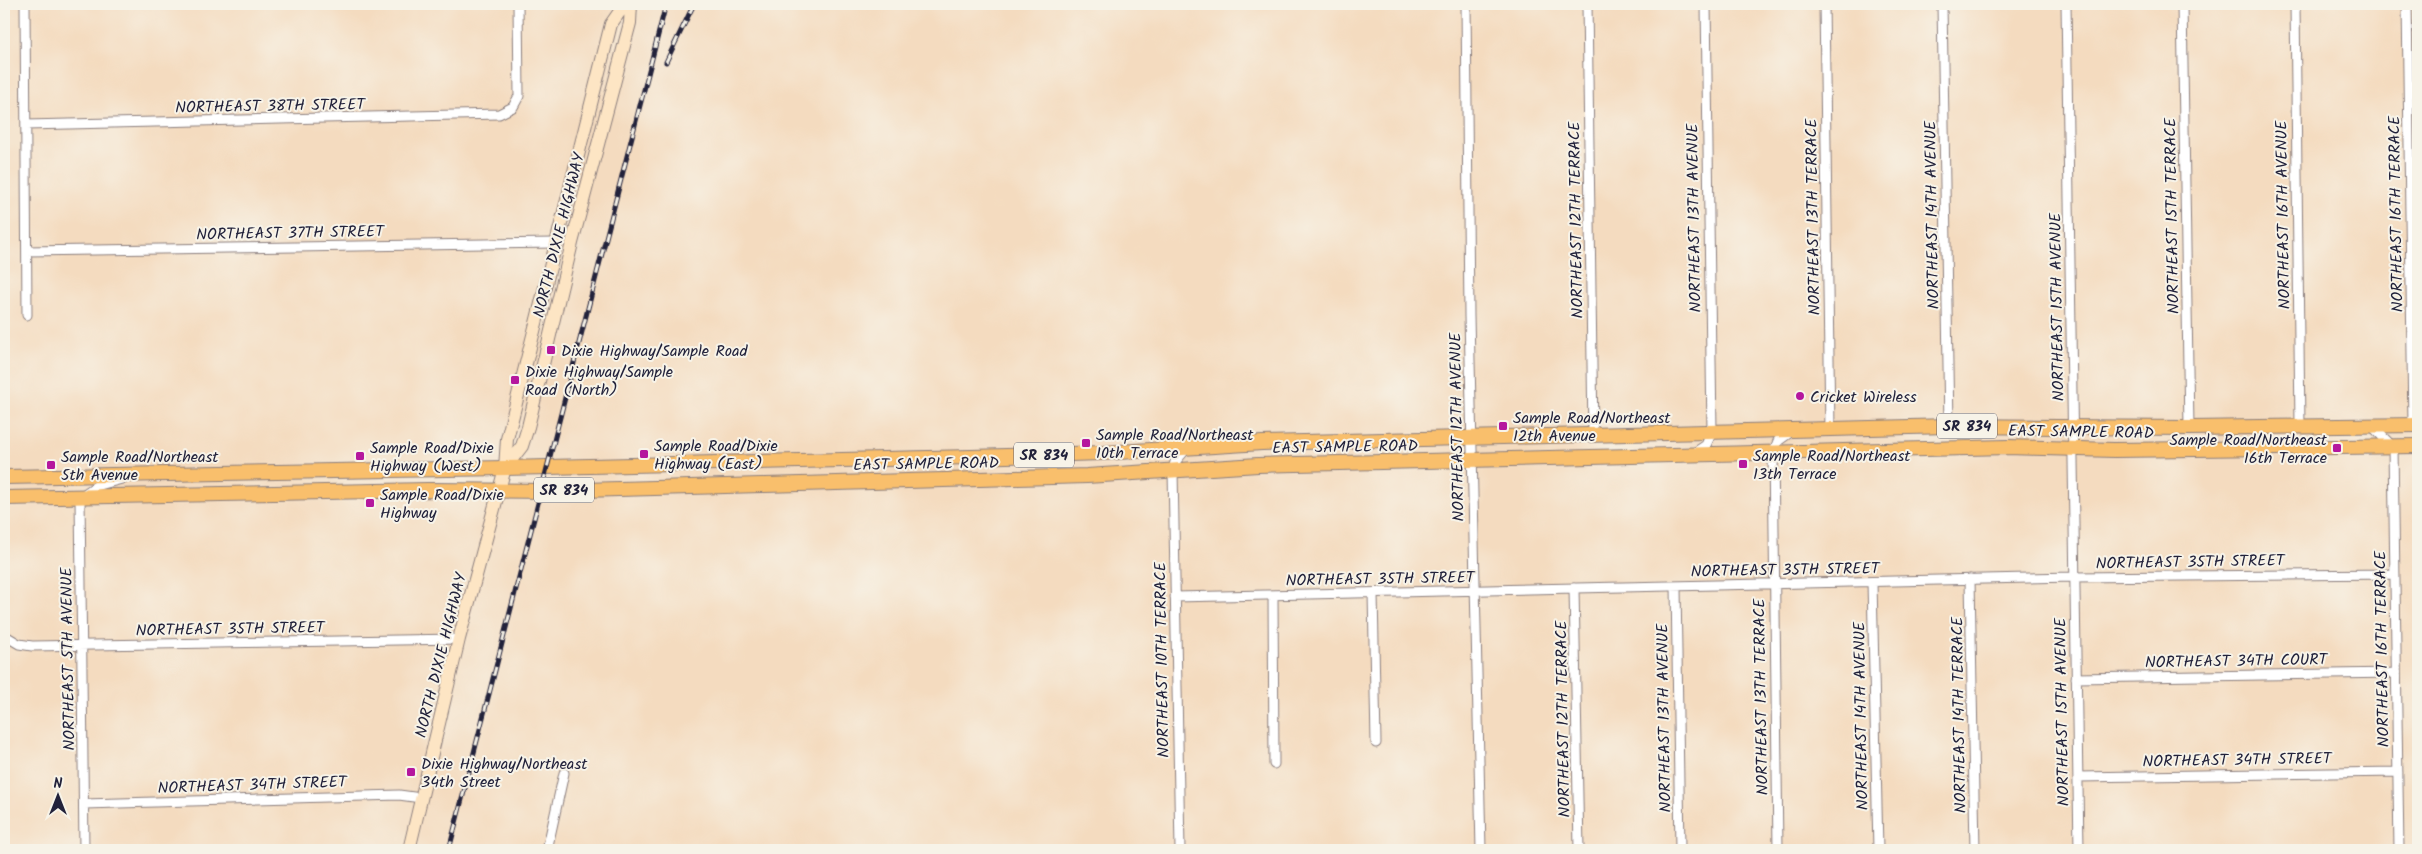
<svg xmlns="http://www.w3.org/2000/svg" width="2422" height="854" viewBox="0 0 2422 854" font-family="Kalam,sans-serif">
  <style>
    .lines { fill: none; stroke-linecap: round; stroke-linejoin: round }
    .street-casing { stroke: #8b7e7d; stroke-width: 11 }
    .secondary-casing { stroke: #8b7e7d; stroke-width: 14 }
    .primary-casing { stroke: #8b7e7d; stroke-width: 16 }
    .street { stroke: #fff; stroke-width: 9 }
    .secondary { stroke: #fde5c4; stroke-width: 12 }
    .primary { stroke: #f9bf6c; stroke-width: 14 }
    .rail-casing { stroke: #22223b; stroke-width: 5 }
    .rail { stroke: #f7f3e8; stroke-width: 3; stroke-dasharray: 9; stroke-linecap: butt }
    .poi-dot { fill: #b5179e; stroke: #f7f3e8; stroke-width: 2 }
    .labels { text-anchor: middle; stroke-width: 4; stroke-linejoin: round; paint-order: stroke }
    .shield { fill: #f7f3e8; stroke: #62616f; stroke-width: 1 }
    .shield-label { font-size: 15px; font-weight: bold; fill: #22223b }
    .street-label { font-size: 16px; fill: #22223b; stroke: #f7f3e8 }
    .poi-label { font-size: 16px; fill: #22223b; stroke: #f7f3e8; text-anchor: start }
  </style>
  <rect width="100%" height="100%" fill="#f7f3e8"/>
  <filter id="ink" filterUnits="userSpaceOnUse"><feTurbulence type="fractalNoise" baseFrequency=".02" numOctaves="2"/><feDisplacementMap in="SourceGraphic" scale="10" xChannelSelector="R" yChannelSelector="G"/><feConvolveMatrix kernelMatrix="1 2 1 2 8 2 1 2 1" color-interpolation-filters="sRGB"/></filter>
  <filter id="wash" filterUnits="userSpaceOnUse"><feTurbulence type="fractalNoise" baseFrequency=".0096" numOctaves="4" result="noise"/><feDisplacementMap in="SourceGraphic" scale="20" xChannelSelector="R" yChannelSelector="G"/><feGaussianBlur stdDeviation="1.12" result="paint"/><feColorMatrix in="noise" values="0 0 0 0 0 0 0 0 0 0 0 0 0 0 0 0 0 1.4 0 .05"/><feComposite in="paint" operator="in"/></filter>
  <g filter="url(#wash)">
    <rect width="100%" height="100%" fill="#f4dbbf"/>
  </g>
  <g filter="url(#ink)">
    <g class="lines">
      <defs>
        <path id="street" d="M25,4L27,315
          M1466,4L1469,316L1481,850
          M1587,4L1593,435
          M1824,4L1830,430
          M1942,4L1949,426
          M2066,4L2079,850
          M2182,4L2189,428
          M2295,4L2300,426
          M2407,4L2413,425
          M26,125L499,114L513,107L519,96L518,4
          M27,251L555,243
          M2371,425L2393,447L2399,850
          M1694,453L1706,445L1712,432L1706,4
          M1970,579L1975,850
          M1872,582L1878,850
          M1676,586L1680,850
          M1574,588L1579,850
          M1373,593L1376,743
          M1273,595L1274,764
          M1175,597L2074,577L2395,574
          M4,635L19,644L32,646L459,639
          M2076,678L2396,673
          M2078,777L2398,772
          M84,804L399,795L421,798
          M84,850L80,497L96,486L122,479
          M547,850L564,773
          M1180,850L1173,470L1175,462L1187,448
          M1778,850L1773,453L1778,441L1792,431"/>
        <path id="secondary" d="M505,468L522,446L528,427L572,243L630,23L631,4
          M409,850L459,639L505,468L507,439L611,24L625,4"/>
        <path id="primary" d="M4,477L505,468L971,457L1103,453L1262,443L1949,426L2189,428L2418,425
          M4,498L428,490L548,491L1087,476L1258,465L2008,447L2114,450L2418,446"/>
      </defs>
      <use href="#street" class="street-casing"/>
      <use href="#secondary" class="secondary-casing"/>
      <use href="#primary" class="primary-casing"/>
      <use href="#street" class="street"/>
      <use href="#secondary" class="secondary"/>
      <use href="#primary" class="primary"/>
      <defs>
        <path id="rail" d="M666,62L694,4
          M449,850L666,4"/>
      </defs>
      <use href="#rail" class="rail-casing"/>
      <use href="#rail" class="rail"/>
    </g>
  </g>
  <g class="poi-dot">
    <rect x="546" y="345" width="10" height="10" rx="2.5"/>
    <rect x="510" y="375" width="10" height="10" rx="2.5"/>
    <circle cx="1800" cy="396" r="5"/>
    <rect x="1498" y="421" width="10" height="10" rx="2.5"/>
    <rect x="1081" y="438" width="10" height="10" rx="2.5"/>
    <rect x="2332" y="443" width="10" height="10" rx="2.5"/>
    <rect x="639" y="449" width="10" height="10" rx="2.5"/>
    <rect x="355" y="451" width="10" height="10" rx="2.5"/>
    <rect x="1738" y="459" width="10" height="10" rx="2.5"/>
    <rect x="46" y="460" width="10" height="10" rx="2.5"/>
    <rect x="365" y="498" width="10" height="10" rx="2.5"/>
    <rect x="406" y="767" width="10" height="10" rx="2.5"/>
  </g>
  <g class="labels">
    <g class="shield">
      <rect x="1937" y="413.5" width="60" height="25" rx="4"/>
      <rect x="1014" y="442.5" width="60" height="25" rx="4"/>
      <rect x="534" y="477.5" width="60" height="25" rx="4"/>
    </g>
    <g class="shield-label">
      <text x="1967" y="431">SR 834</text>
      <text x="1044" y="460">SR 834</text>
      <text x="564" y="495">SR 834</text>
    </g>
    <g class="street-label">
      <text transform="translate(270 105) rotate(-1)" y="6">NORTHEAST 38TH STREET</text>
      <text transform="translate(2395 214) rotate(-91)" y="6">NORTHEAST 16TH TERRACE</text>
      <text transform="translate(1931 215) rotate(-91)" y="6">NORTHEAST 14TH AVENUE</text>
      <text transform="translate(2282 215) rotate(-91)" y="6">NORTHEAST 16TH AVENUE</text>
      <text transform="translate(2171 216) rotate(-91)" y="6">NORTHEAST 15TH TERRACE</text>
      <text transform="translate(1812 217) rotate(-91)" y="6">NORTHEAST 13TH TERRACE</text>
      <text transform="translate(1693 218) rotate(-91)" y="6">NORTHEAST 13TH AVENUE</text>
      <text transform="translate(1575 220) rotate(-91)" y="6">NORTHEAST 12TH TERRACE</text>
      <text transform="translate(290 232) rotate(-1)" y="6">NORTHEAST 37TH STREET</text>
      <text transform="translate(558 235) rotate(-76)" y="6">NORTH DIXIE HIGHWAY</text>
      <text transform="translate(2056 307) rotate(-91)" y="6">NORTHEAST 15TH AVENUE</text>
      <text transform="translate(1456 427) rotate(-91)" y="6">NORTHEAST 12TH AVENUE</text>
      <text transform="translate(2081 431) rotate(1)" y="6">EAST SAMPLE ROAD</text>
      <text transform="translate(1345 446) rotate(-1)" y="6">EAST SAMPLE ROAD</text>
      <text transform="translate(926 463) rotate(-1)" y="6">EAST SAMPLE ROAD</text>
      <text transform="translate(2190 561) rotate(-1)" y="6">NORTHEAST 35TH STREET</text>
      <text transform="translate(1785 569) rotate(-1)" y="6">NORTHEAST 35TH STREET</text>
      <text transform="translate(1380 578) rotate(-1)" y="6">NORTHEAST 35TH STREET</text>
      <text transform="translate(230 628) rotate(-1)" y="6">NORTHEAST 35TH STREET</text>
      <text transform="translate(2381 649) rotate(-91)" y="6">NORTHEAST 16TH TERRACE</text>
      <text transform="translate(440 655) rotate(-76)" y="6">NORTH DIXIE HIGHWAY</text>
      <text transform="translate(67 659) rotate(-91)" y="6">NORTHEAST 5TH AVENUE</text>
      <text transform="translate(1161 660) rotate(-91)" y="6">NORTHEAST 10TH TERRACE</text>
      <text transform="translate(2236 660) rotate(-1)" y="6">NORTHEAST 34TH COURT</text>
      <text transform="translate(1760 697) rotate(-91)" y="6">NORTHEAST 13TH TERRACE</text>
      <text transform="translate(2061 712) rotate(-91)" y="6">NORTHEAST 15TH AVENUE</text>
      <text transform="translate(1958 715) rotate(-91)" y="6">NORTHEAST 14TH TERRACE</text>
      <text transform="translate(1860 716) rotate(-91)" y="6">NORTHEAST 14TH AVENUE</text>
      <text transform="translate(1663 718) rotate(-91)" y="6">NORTHEAST 13TH AVENUE</text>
      <text transform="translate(1562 719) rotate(-91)" y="6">NORTHEAST 12TH TERRACE</text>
      <text transform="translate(2237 759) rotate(-1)" y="6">NORTHEAST 34TH STREET</text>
      <text transform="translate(252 784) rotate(-2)" y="6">NORTHEAST 34TH STREET</text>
    </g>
    <g class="poi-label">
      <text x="561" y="356">Dixie Highway/Sample Road</text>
      <text x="525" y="377">Dixie Highway/Sample<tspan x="525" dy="18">Road (North)</tspan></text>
      <text x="1810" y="402">Cricket Wireless</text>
      <text x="1513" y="423">Sample Road/Northeast<tspan x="1513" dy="18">12th Avenue</tspan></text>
      <text x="1096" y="440">Sample Road/Northeast<tspan x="1096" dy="18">10th Terrace</tspan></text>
      <text x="2327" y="445" text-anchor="end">Sample Road/Northeast<tspan x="2327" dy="18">16th Terrace</tspan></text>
      <text x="654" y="451">Sample Road/Dixie<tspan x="654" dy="18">Highway (East)</tspan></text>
      <text x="370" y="453">Sample Road/Dixie<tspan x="370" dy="18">Highway (West)</tspan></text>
      <text x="1753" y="461">Sample Road/Northeast<tspan x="1753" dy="18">13th Terrace</tspan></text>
      <text x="61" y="462">Sample Road/Northeast<tspan x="61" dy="18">5th Avenue</tspan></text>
      <text x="380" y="500">Sample Road/Dixie<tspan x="380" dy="18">Highway</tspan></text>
      <text x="421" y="769">Dixie Highway/Northeast<tspan x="421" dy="18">34th Street</tspan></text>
    </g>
  </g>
  <rect width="2422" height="854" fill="none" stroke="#f7f3e8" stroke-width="20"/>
  <g transform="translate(58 796)" stroke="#f7f3e8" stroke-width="4" paint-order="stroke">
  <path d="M0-4L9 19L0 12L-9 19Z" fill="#22223b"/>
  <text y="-8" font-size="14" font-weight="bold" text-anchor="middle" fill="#22223b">N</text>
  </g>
</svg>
